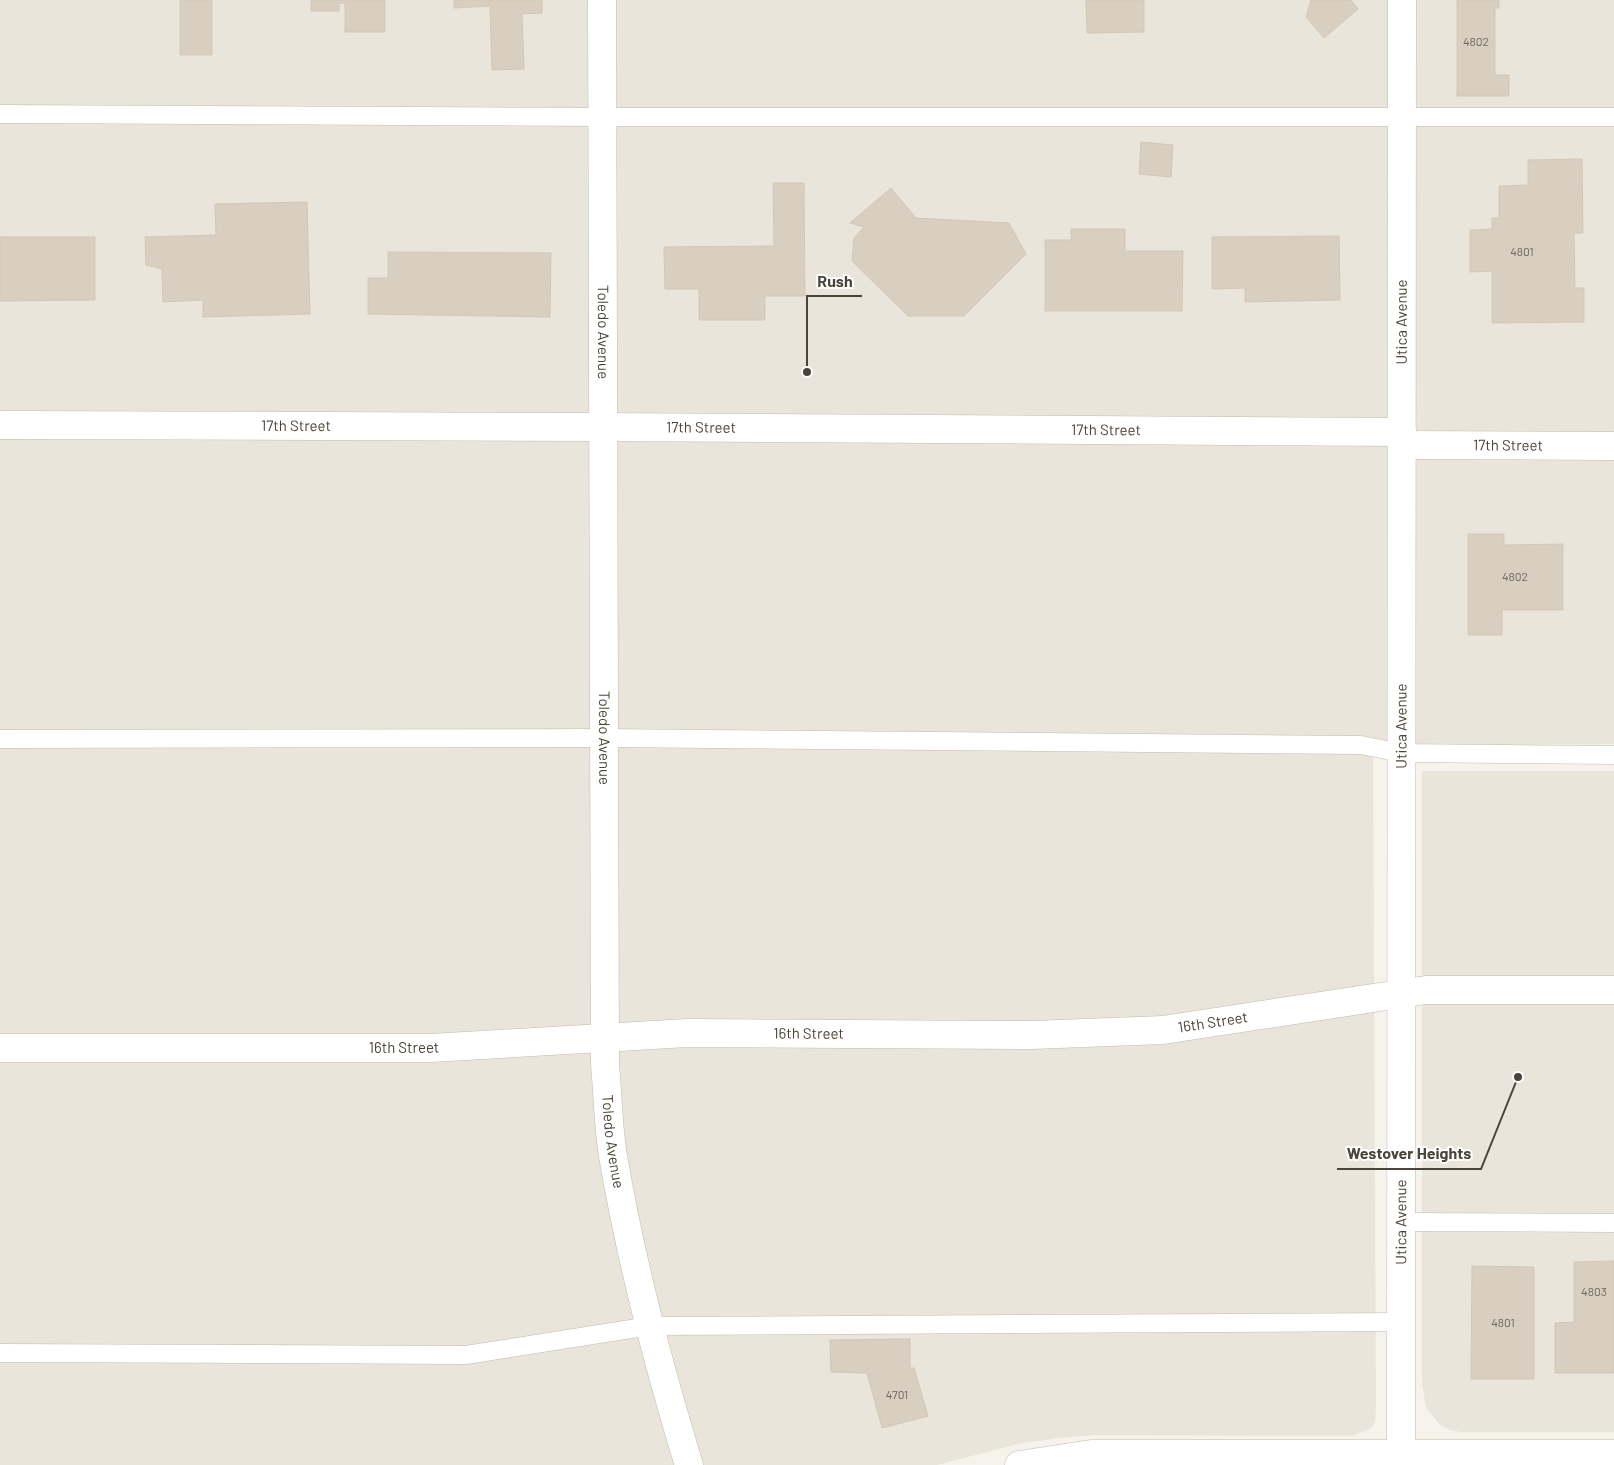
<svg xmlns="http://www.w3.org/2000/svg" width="1614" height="1465" viewBox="0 0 1614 1465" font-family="Barlow,sans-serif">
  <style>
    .residential { fill: #eae5da }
    .building { fill: #d8cfc1; stroke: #d3c7b4 }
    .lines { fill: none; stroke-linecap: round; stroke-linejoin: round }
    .service-casing { stroke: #c2bbae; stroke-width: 19 }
    .minor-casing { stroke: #c2bbae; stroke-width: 29 }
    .tertiary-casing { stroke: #c2bbae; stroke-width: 29 }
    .service { stroke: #fff; stroke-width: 18 }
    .minor { stroke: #fff; stroke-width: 28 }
    .tertiary { stroke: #fff; stroke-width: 28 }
    .labels { text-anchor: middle; stroke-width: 4; stroke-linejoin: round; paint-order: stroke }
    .number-label { font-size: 12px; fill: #6e675b }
    .street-label { font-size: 15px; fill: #4b4439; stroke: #fff }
    .leader { fill: none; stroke: #4b4439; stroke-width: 2 }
    .callout-dot { fill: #4b4439; stroke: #fff; stroke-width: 2 }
    .callout-label { font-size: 16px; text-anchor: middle; font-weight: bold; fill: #4b4439; stroke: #fff; stroke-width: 4; stroke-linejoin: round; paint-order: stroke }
  </style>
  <rect width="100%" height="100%" fill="#f6f3ec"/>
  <path class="residential" d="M0,0H1614V744L1373,746L1376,1410L1375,1422L1370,1429L1352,1436L1097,1435L1060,1438L1022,1443L937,1465H0Z
    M1422,771H1614V1432H1461L1449,1430L1440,1425L1426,1408L1422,1383Z"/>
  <path class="building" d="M180,0H212V55H180Z
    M311,0H385V32H345V3H339V11H311Z
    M454,0H542V13L522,14L524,69L492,70L490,6L454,8Z
    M1086,0H1144V32L1087,33Z
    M1311,0H1351L1358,9L1324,38L1306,17Z
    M1457,0H1499V8H1495V75H1509V96H1457Z
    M1141,142L1173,145L1171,177L1139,174Z
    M1582,159L1583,233H1574L1575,288H1584V322L1492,323V271L1470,272V230L1492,229V218H1499V186L1528,185V160Z
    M773,183H804L805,296H765V320H699V289H665L664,247L774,246Z
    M891,188L916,218L1009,223L1026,254L964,316H908L852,261L854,238L864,227L850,223Z
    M307,202L310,314L203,317V300L163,302L162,269L146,265L145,237L216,235L215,204Z
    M1071,229H1125V251H1183L1182,311H1045V240H1071Z
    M1339,236L1340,300L1245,302V288L1212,289V237Z
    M0,237H95V300L0,301Z
    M388,252L551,253L550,317L368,314V278H388Z
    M1468,534H1504V545L1563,544V610H1502V635H1468Z
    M1614,1261V1373H1555V1323L1574,1322V1262Z
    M1472,1266L1534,1267V1379H1471Z
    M910,1339V1368H914L928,1416L882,1428L867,1373L831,1372L830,1340Z"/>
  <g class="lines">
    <defs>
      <path id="service" d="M0,114L602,117H1614
        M0,739L604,738L1361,745L1401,753L1614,755
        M1401,1222L1614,1223
        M0,1353L466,1355L650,1326L1401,1322"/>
      <g id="minor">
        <path id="s1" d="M0,425L602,427L1402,432"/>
        <path id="s2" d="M1402,445L1614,446"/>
        <path id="s3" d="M0,1048H431L687,1033L1032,1035L1163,1030L1426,990H1614"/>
        <path id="s4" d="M1401,1454L1402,0"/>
        <path d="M1019,1465L1091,1454H1614"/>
      </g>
      <g id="tertiary">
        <path id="s5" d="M602,0L605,1065C608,1095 608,1126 613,1156C631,1261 658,1364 689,1465"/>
      </g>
    </defs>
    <use href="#service" class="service-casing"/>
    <use href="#minor" class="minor-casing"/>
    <use href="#tertiary" class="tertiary-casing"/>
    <use href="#service" class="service"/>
    <use href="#minor" class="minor"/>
    <use href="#tertiary" class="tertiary"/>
  </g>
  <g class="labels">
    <g class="number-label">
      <text x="1476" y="46">4802</text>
      <text x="1522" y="256">4801</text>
      <text x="1515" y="581">4802</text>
      <text x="1594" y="1296">4803</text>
      <text x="1503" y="1327">4801</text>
      <text x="897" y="1399">4701</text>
    </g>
    <g class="street-label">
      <text dy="5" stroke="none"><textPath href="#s4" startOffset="1132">Utica Avenue</textPath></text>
      <text dy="5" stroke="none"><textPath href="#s5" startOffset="332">Toledo Avenue</textPath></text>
      <text dy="5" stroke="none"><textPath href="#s1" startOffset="296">17th Street</textPath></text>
      <text dy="5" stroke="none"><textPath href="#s1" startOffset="701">17th Street</textPath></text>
      <text dy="5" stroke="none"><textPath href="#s1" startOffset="1106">17th Street</textPath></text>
      <text dy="5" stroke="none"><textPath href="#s2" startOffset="106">17th Street</textPath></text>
      <text dy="5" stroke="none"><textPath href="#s4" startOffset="728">Utica Avenue</textPath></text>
      <text dy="5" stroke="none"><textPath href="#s5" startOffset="738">Toledo Avenue</textPath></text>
      <text dy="5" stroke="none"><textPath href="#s3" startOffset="1214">16th Street</textPath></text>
      <text dy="5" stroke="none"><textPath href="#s3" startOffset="809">16th Street</textPath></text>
      <text dy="5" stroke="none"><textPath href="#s3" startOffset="404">16th Street</textPath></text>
      <text dy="5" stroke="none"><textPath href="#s5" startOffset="1142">Toledo Avenue</textPath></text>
      <text dy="5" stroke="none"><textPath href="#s4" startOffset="232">Utica Avenue</textPath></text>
    </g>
  </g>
  <path class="leader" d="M807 372L807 296H862M1518 1077L1481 1169H1337"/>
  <g class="callout-dot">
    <circle cx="807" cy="372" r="5"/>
    <circle cx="1518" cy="1077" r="5"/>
  </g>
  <g class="callout-label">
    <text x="835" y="287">Rush</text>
    <text x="1409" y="1159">Westover Heights</text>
  </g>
</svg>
